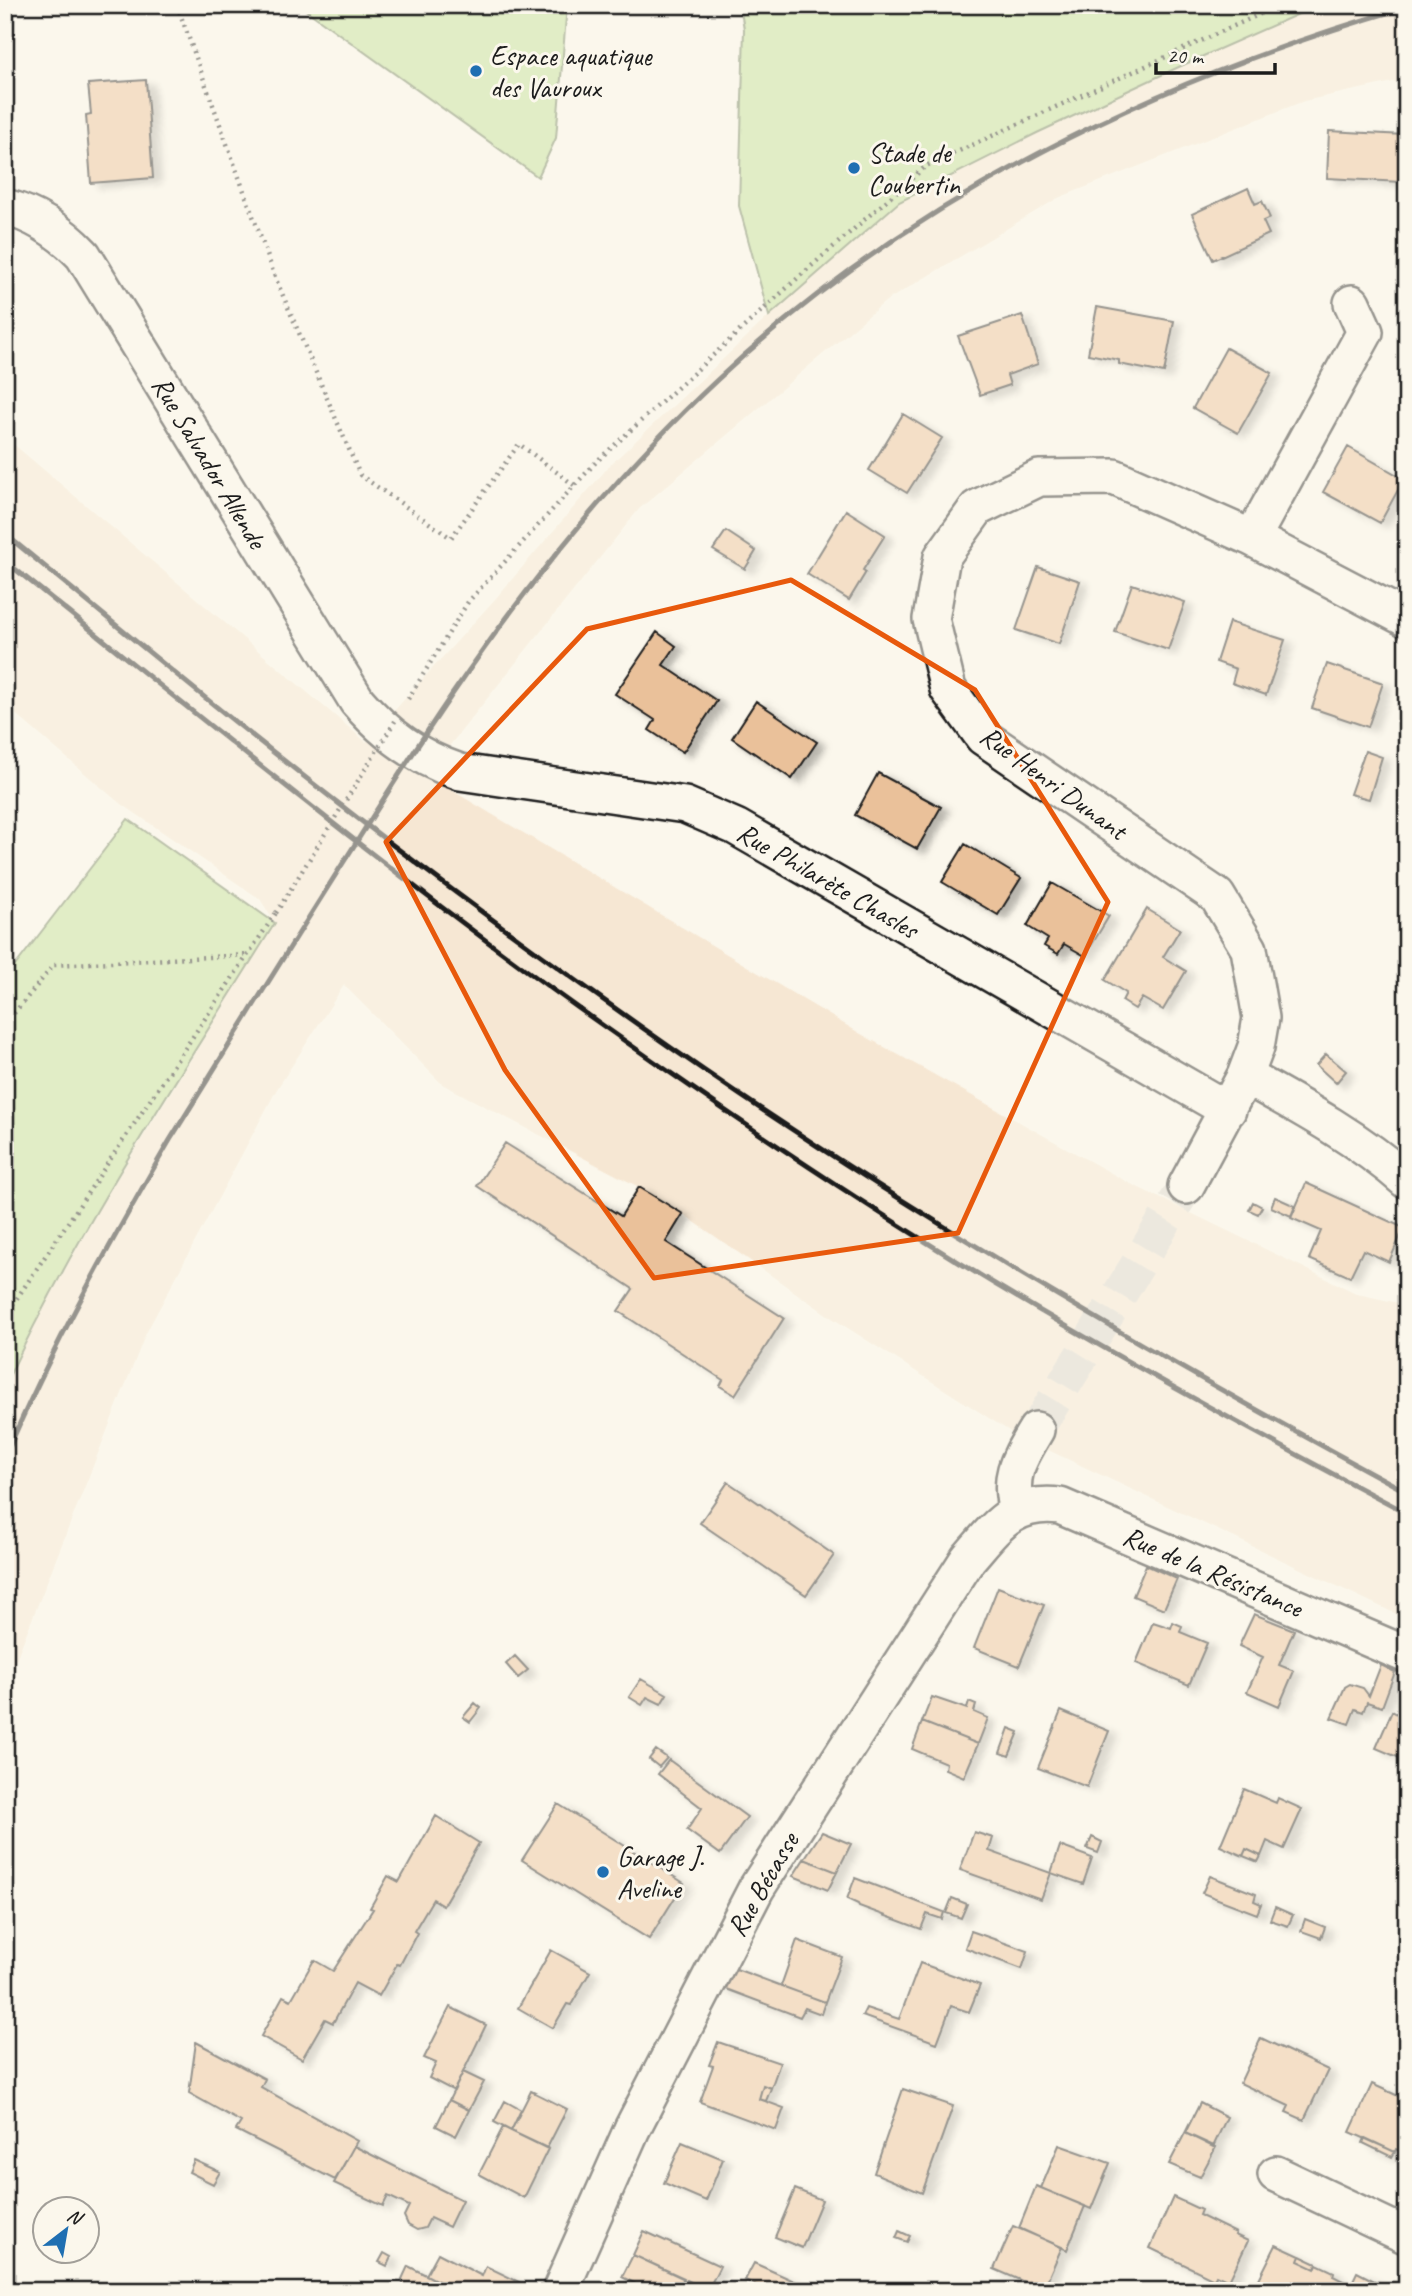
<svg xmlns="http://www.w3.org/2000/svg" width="1412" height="2296" viewBox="0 0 1412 2296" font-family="Caveat,sans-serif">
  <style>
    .built { fill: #f6e7d3 }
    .green { fill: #c0df97; stroke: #6e7e5a; stroke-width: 2 }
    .building { fill: #eac19a; stroke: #1c1c1c; stroke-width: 2; filter: url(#shadow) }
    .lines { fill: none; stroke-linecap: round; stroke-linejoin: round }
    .minor-tunnel { stroke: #dad6cd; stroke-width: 35; stroke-dasharray: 35 18; stroke-linecap: butt }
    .minor-casing { stroke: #1c1c1c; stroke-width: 40 }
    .path { stroke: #1c1c1c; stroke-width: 4.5; stroke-dasharray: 2 5; stroke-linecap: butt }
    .minor { stroke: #fbf7ec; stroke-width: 35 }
    .rail { stroke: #1c1c1c; stroke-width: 5 }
    .path-bridge { stroke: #1c1c1c; stroke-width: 4.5; stroke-dasharray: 2 5; stroke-linecap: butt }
    .marked { fill: none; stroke: #e8590c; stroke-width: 5; stroke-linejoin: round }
    .poi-dot { fill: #1f6fb2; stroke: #fbf7ec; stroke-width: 2.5 }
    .labels { text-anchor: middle; stroke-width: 6; stroke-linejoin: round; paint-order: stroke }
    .poi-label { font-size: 28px; fill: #1c1c1c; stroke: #fbf7ec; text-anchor: start }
    .street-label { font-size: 28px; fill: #1c1c1c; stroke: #fbf7ec }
  </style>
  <defs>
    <filter id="shadow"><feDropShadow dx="8" dy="4.5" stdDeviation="3.5" flood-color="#0004"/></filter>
  </defs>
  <rect width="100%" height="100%" fill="#fbf7ec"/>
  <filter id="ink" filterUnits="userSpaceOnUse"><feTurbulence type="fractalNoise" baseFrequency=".0143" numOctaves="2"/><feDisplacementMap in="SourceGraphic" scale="14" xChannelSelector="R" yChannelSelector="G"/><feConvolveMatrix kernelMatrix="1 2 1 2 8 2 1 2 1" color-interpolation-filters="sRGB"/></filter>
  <g filter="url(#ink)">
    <path class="built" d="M1319,5H1407V79L1304,101L1058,198L886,301L639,509L426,775L861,1034L1129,1183L1358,1294L1407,1305V1619L1014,1434L832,1318L683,1214L639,1187L442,1084L344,985L277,1089L146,1333L15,1662L5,1709V1385L26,1340L99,1208L275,923L260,899L116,800L5,705V437L366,742L496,598L610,465L769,316L899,202L1037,133L1183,65Z"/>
    <path class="green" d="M299,5H567L556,138L538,177Z
      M740,5H1319L1183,65L1037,133L899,202L769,316L739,206L744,29Z
      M128,819L275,923C181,1074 80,1224 5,1385V979Z"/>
    <path class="building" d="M146,80L153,178L91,183L86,115L91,114L88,84Z
      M1329,131L1404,135L1401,182L1327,178Z
      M1248,188L1255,204L1262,201L1270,218L1263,221L1269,234L1213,260L1192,214Z
      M1097,307L1174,321L1164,373L1119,364V360L1088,354Z
      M1022,315L1038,364L1007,375L1010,385L980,395L958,336Z
      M1226,348L1272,373L1238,433L1193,408Z
      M903,414L942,438L907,493L869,470Z
      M1348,447L1404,479L1380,523L1323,492Z
      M846,510L885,535L863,570L866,572L849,600L807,574Z
      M726,531L756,551L745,569L713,550Z
      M1038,567L1080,581L1059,644L1016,630Z
      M1132,584L1185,602L1168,650L1115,632Z
      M1229,622L1285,640L1266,695L1232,683L1236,669L1216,662Z
      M657,632L676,646L663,665L717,701L683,752L649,730L655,720L615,694Z
      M1327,664L1383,683L1368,727L1312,708Z
      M756,701L817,742L792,779L732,738Z
      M1365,751L1382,757L1369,799L1350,794Z
      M878,773L941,807L917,849L855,815Z
      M965,844L1021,878L998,915L942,882Z
      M1052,883L1109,916L1085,956L1064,944L1058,954L1044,946L1048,939L1027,926Z
      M1147,909L1180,929L1163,957L1186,971L1163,1010L1142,998L1135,1009L1122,1001L1126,993L1105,980Z
      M1326,1054L1346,1071L1336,1083L1316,1065Z
      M505,1143L621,1216L639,1187L683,1214L666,1242L784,1318L735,1395L720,1386L723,1380L618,1311L633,1289L477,1186Z
      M1306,1183L1404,1228L1389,1262L1363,1250L1350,1277L1309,1259L1321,1231L1291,1218Z
      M1275,1197L1295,1206L1291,1216L1271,1207Z
      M1253,1202L1262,1207L1258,1214L1249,1210Z
      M728,1482L834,1555L806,1595L700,1523Z
      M1146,1565L1177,1579L1164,1609L1133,1596Z
      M998,1587L1044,1605L1019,1666L974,1648Z
      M1254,1614L1294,1630L1279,1665L1294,1671L1279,1706L1247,1692L1263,1657L1239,1646Z
      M1153,1622L1171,1628L1173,1622L1182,1626L1180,1632L1207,1643L1189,1685L1136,1663Z
      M515,1656L528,1670L518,1678L506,1664Z
      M1381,1665L1395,1672L1382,1707L1367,1702L1363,1712L1355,1709L1349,1724L1331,1718L1345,1687L1350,1684L1363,1688L1369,1696Z
      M641,1679L667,1694L661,1704L647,1697L642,1705L629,1697Z
      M932,1697L967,1709L969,1702L976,1705L974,1712L988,1718L978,1744L922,1722Z
      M475,1703L481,1708L470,1722L463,1717Z
      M1402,1703L1407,1705V1761L1376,1748L1392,1711L1397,1714Z
      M1061,1711L1109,1731L1087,1787L1038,1768Z
      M922,1722L978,1744L964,1777L945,1769L946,1763L912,1749Z
      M1009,1728L1019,1732L1009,1756L1000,1753Z
      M656,1750L667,1758L659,1767L649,1759Z
      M669,1760L747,1817L720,1854L687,1830L702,1808L658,1774Z
      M1244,1789L1276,1803L1278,1798L1302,1809L1284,1849L1267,1841L1261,1856L1246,1849L1243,1856L1220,1846Z
      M558,1804L684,1883L649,1939L522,1860Z
      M436,1816L479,1843L443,1905L433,1899L414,1931L417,1933L400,1965L397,1964L379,1996L355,1983L333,2023L325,2019L302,2059L261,2036L283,1996L291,2000L314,1960L333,1971L373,1909L370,1908L388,1876L399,1882Z
      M822,1832L851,1844L837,1872L804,1859Z
      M974,1832L993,1838L989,1851L1051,1873L1041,1899L960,1870Z
      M1092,1837L1102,1842L1098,1853L1087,1849Z
      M1060,1846L1092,1858L1083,1884L1051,1873Z
      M1246,1849L1261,1856L1258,1862L1243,1856Z
      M804,1859L837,1872L828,1890L793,1876Z
      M1210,1876L1256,1894L1254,1901L1261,1904L1257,1914L1202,1893Z
      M855,1878L944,1912L942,1919L927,1914L921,1929L859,1906L858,1904L847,1899Z
      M952,1898L967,1904L961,1918L946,1913Z
      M1275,1907L1293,1915L1288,1926L1270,1920Z
      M1305,1919L1325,1927L1321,1938L1301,1931Z
      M971,1931L1028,1951L1022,1969L965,1948Z
      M797,1940L842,1957L825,2002L781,1986Z
      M551,1950L590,1972L571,2005L567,2004L553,2028L518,2008Z
      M920,1963L980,1985L969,2012L951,2006L937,2043L862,2016L866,2008L899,2019Z
      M728,1966L825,2002L821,2014L805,2008L800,2017L718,1986Z
      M450,2007L486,2025L454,2091L429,2078L436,2063L424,2058Z
      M1261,2038L1328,2070L1304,2120L1286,2112L1289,2106L1240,2083Z
      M196,2042L265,2079L261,2087L357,2141L335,2180L236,2130L241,2122L189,2093Z
      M718,2042L780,2063L771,2088L763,2085L759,2099L784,2108L776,2130L700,2102L713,2066L709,2065Z
      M463,2072L484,2082L469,2110L449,2100Z
      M1372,2084L1407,2100V2154L1396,2149L1395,2152L1350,2132Z
      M763,2085L771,2088L766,2101L759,2099Z
      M903,2089L953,2106L922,2193L874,2173Z
      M531,2091L567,2109L547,2148L511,2131Z
      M449,2100L469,2110L456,2136L436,2126Z
      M505,2101L521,2110L511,2131L494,2122Z
      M1200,2103L1227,2117L1213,2147L1185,2133Z
      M503,2127L548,2149L524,2198L479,2174Z
      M1185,2133L1216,2147L1200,2177L1169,2164Z
      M1365,2138L1395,2152L1392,2157L1363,2143Z
      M682,2142L723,2159L706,2201L664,2183Z
      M1059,2145L1110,2163L1091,2209L1041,2188Z
      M354,2146L462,2200L449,2227L430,2218L425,2228L417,2230L408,2225L404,2216L409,2206L388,2196L383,2206L334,2183Z
      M194,2160L220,2172L213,2184L189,2172Z
      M1036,2186L1085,2206L1067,2250L1019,2228Z
      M795,2189L822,2200L802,2248L775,2237Z
      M1173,2197L1201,2210L1199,2215L1236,2233L1235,2235L1248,2241L1229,2281L1216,2275L1214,2279L1150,2248Z
      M1013,2226L1062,2247L1043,2290L994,2269Z
      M644,2231L720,2266L708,2290L633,2255Z
      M899,2231L910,2236L907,2242L896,2238Z
      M1276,2245L1300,2256L1298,2261L1315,2269L1317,2264L1334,2272L1333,2276L1351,2285L1348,2291H1253Z
      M384,2253L391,2257L387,2266L379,2262Z
      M438,2253L482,2276L486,2266L519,2282L516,2291H457L426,2275Z
      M633,2255L684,2278L677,2291H650L622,2277Z
      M1300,2256L1317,2264L1315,2269L1298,2261Z
      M754,2263L810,2288L809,2291H781L771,2286L769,2291L745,2280Z
      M408,2266L430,2277L457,2291H410L404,2288L402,2279Z
      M1357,2272L1394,2291H1348Z"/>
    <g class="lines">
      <path class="minor-tunnel" d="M1036,1430L1186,1186"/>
      <defs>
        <path id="minor" d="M5,207C35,215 62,233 83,255L357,701C386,735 418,758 460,772L685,805L736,827L1228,1110
          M1252,538L1365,332L1352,303
          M1245,1076C1301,1107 1358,1138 1407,1181
          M1186,1186L1245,1076L1256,1047L1261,1018L1249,949L1217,896L983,737L948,689L931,619L942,557L977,508L1039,478L1114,477L1252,538L1407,619
          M1017,1510C1007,1476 1019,1459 1036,1430
          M1276,2174L1407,2236
          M560,2291L632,2129L756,1889L968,1559C996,1527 1013,1500 1060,1506L1407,1655"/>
      </defs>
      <use href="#minor" class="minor-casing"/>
      <path class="path" d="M177,5L275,277L360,475L451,538L519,444L574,485
        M408,699L468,602L597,461L800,276L926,166L1280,5
        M5,1024L54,965L248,955
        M5,1316L276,913"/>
      <use href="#minor" class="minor"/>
      <path class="rail" d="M5,534C96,608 185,683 277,755C395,849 517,939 640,1026C885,1199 1143,1350 1407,1492
        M5,561C203,719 398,881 605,1027C721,1109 839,1189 960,1263C1106,1352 1256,1434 1407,1513
        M5,1457C52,1347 110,1243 170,1140C233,1039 295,938 359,838C419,742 481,647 552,559C603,496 658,435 717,380C910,199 1154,80 1407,7"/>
      <path class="path-bridge" d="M276,913L397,718"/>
    </g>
  </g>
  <path d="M0 0H1412V2296H0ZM791,580L975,690L1108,902L958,1233L654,1278L505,1070L386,842L587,629Z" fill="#fbf7ec" fill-opacity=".55" fill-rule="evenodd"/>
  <path class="marked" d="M791,580L975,690L1108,902L958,1233L654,1278L505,1070L386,842L587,629Z"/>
  <g class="poi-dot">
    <circle cx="476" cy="71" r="7"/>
    <circle cx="854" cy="168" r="7"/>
    <circle cx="603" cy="1872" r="7"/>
  </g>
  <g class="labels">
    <g class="poi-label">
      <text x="490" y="65">Espace aquatique<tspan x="490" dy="32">des Vauroux</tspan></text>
      <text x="868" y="162">Stade de<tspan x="868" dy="32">Coubertin</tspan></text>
      <text x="617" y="1866">Garage J.<tspan x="617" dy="32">Aveline</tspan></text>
    </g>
    <g class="street-label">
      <text transform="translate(210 462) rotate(59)" y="10">Rue Salvador Allende</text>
      <text transform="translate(1054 782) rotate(36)" y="10">Rue Henri Dunant</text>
      <text transform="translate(828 880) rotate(30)" y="10">Rue Philarète Chasles</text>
      <text transform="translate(1213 1571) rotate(23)" y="10">Rue de la Résistance</text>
      <text transform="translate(762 1884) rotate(-60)" y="10">Rue Bécasse</text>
    </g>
  </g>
  <rect width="1412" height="2296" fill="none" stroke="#fbf7ec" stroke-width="28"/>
  <rect x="14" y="14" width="1384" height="2268" fill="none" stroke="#1c1c1c" stroke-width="2.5" filter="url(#ink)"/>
  <g transform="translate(66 2230) rotate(31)"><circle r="33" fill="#fbf7ec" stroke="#a29f99" stroke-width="2"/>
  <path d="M0-5L12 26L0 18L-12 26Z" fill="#1f6fb2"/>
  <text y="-10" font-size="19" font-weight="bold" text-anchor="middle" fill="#1c1c1c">N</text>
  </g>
  <path d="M1156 63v10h119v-10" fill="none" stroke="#1c1c1c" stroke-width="3.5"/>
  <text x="1167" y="63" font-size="21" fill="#1c1c1c" stroke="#fbf7ec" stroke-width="5" paint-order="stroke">20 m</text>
</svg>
